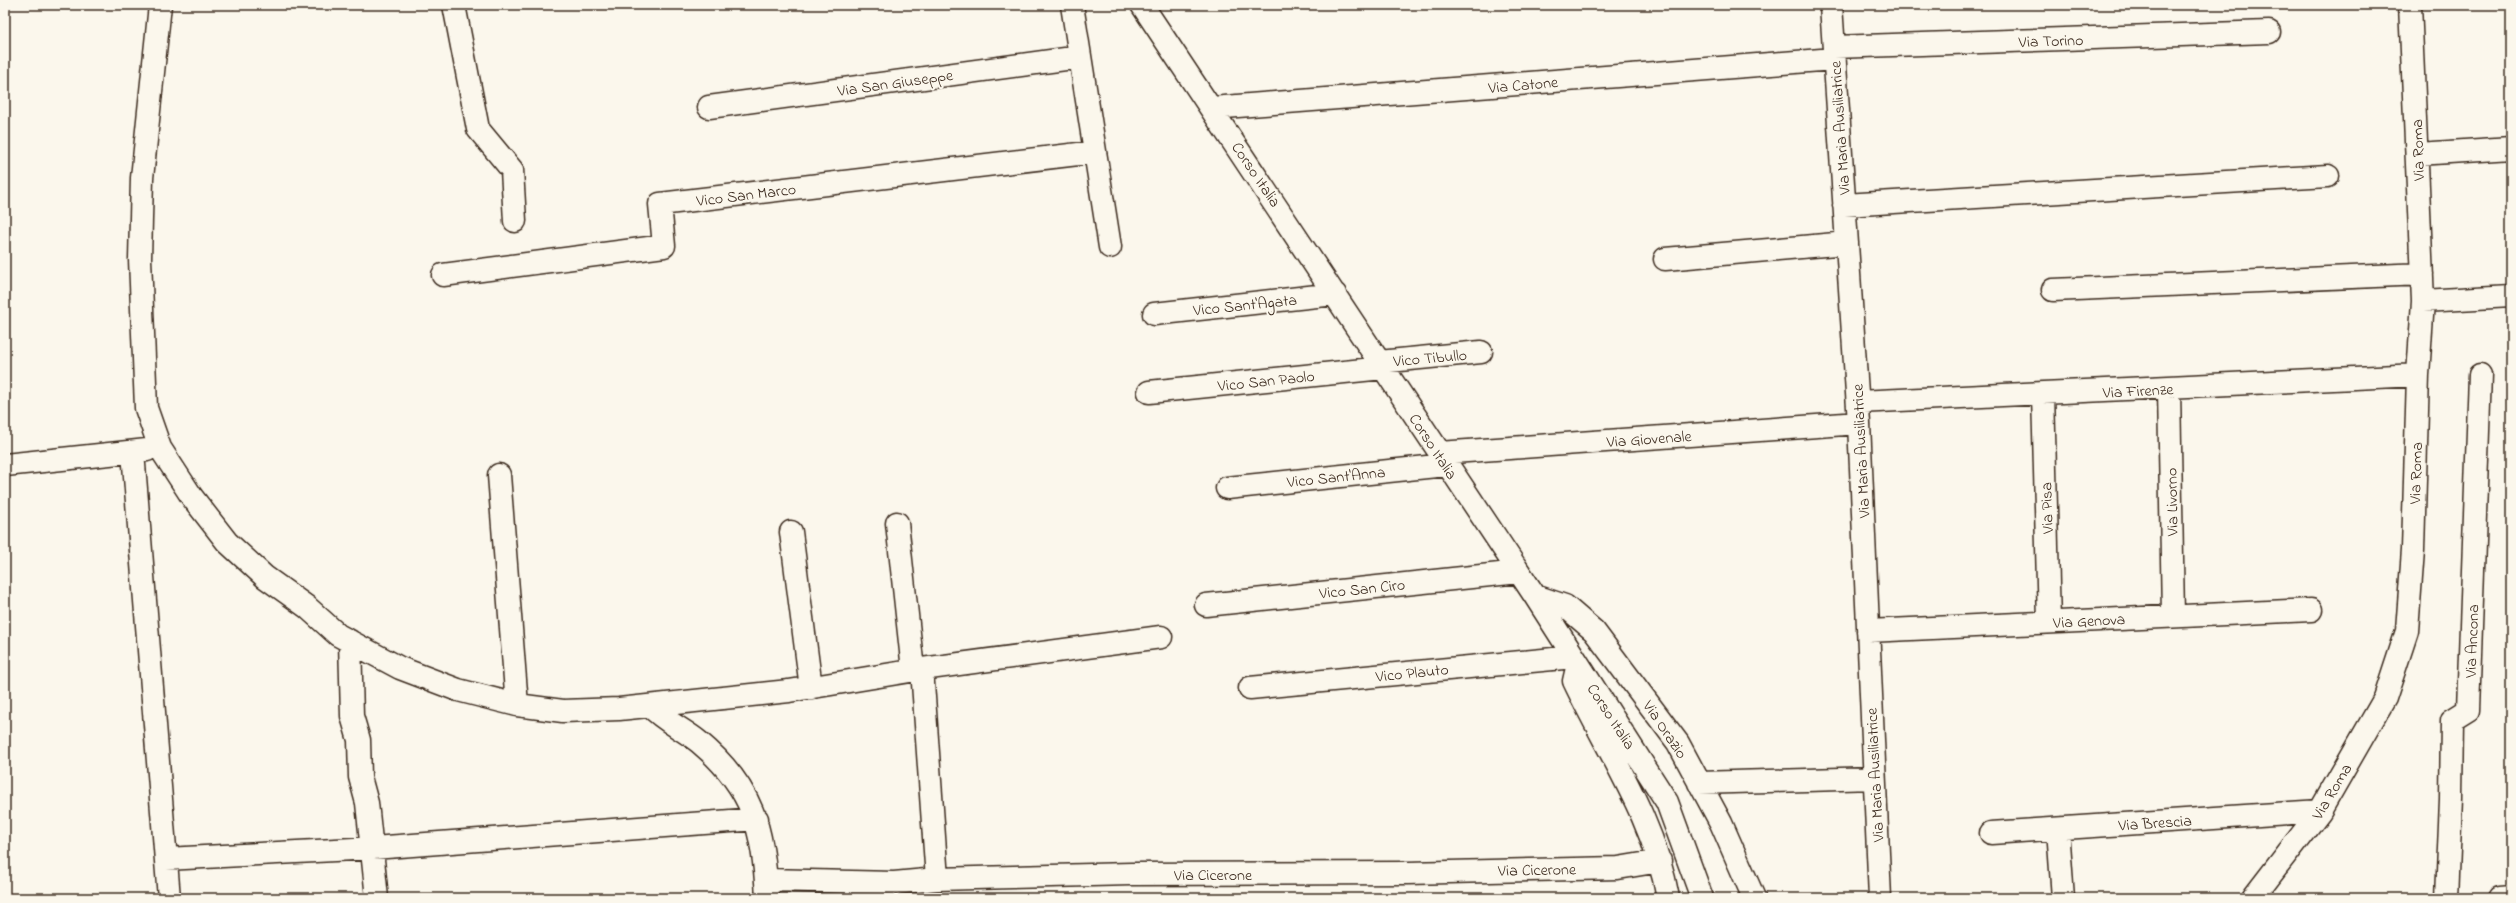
<svg xmlns="http://www.w3.org/2000/svg" width="2516" height="903" viewBox="0 0 2516 903" font-family="'Indie Flower',sans-serif">
  <style>
    .lines { fill: none; stroke-linecap: round; stroke-linejoin: round }
    .minor-casing { stroke: #3b2a1e; stroke-width: 25 }
    .minor { stroke: #fbf7ec; stroke-width: 22 }
    .labels { text-anchor: middle; stroke-width: 4; stroke-linejoin: round; paint-order: stroke }
    .street-label { font-size: 16px; fill: #3b2a1e; stroke: #fbf7ec }
  </style>
  <rect width="100%" height="100%" fill="#fbf7ec"/>
  <filter id="ink" filterUnits="userSpaceOnUse"><feTurbulence type="fractalNoise" baseFrequency=".025" numOctaves="2"/><feDisplacementMap in="SourceGraphic" scale="8" xChannelSelector="R" yChannelSelector="G"/><feConvolveMatrix kernelMatrix="1 2 1 2 8 2 1 2 1" color-interpolation-filters="sRGB"/></filter>
  <g filter="url(#ink)">
    <g class="lines">
      <defs>
        <path id="minor" d="M160,5L142,178L140,259L146,408L160,448L192,497L227,542L265,577L307,607L338,635L400,668L458,690L517,705L563,711L619,709L789,691L922,669L1161,637
          M454,5L478,129L512,170L515,221
          M1072,5L1110,247
          M1142,5L1535,596L1667,802L1702,898
          M1831,5L1859,423L1880,898
          M1834,47L2269,32
          M709,107L1080,57
          M1212,108L1834,59
          M2418,154L2511,148
          M1844,205L2328,176
          M1665,259L1847,243
          M443,275L664,246L660,204L1095,152
          M2053,290L2422,274
          M2423,301L2511,296
          M1154,314L1335,294
          M1379,362L1481,352
          M2169,388L2173,616
          M1149,392L1383,368
          M2043,394L2049,622
          M1858,402L2418,375
          M133,452L169,898
          M1439,453L1859,423
          M5,465L147,450
          M499,475L517,705
          M1227,488L1446,465
          M897,523L913,670
          M791,532L811,688
          M1535,596L1565,606L1594,631L1678,743L1721,823L1754,898
          M1206,605L1519,572
          M1868,631L2311,610
          M350,641L352,716L359,740L360,777L367,803L377,898
          M1577,668L1574,681C1608,753 1654,818 1668,898
          M922,669L937,879
          M1250,688L1574,657
          M650,706C664,721 683,729 699,742C753,787 764,830 767,898
          M1699,783L1874,778
          M2058,829L2063,898
          M1991,833L2320,811
          M166,859L373,848L757,819
          M766,880L894,883L937,879L1131,874L1408,873L1618,868L1660,861
          M2253,898L2320,811L2385,698L2407,631L2413,550L2418,375L2423,301L2410,5
          M2447,898L2451,799L2452,720L2468,710L2480,375
          M2499,898L2511,897"/>
      </defs>
      <use href="#minor" class="minor-casing"/>
      <use href="#minor" class="minor"/>
    </g>
  </g>
  <g class="labels">
    <g class="street-label">
      <text transform="translate(2051 40) rotate(-2)" y="6">Via Torino</text>
      <text transform="translate(895 82) rotate(-8)" y="6">Via San Giuseppe</text>
      <text transform="translate(1523 84) rotate(-5)" y="6">Via Catone</text>
      <text transform="translate(1839 128) rotate(-94)" y="6">Via Maria Ausiliatrice</text>
      <text transform="translate(2417 150) rotate(-92)" y="6">Via Roma</text>
      <text transform="translate(1257 174) rotate(56)" y="6">Corso Italia</text>
      <text transform="translate(746 194) rotate(-7)" y="6">Vico San Marco</text>
      <text transform="translate(1245 304) rotate(-6)" y="6">Vico Sant'Agata</text>
      <text transform="translate(1430 357) rotate(-5)" y="6">Vico Tibullo</text>
      <text transform="translate(1266 380) rotate(-6)" y="6">Vico San Paolo</text>
      <text transform="translate(2138 390) rotate(-3)" y="6">Via Firenze</text>
      <text transform="translate(1649 438) rotate(-4)" y="6">Via Giovenale</text>
      <text transform="translate(1434 446) rotate(57)" y="6">Corso Italia</text>
      <text transform="translate(1860 451) rotate(-93)" y="6">Via Maria Ausiliatrice</text>
      <text transform="translate(2415 473) rotate(-88)" y="6">Via Roma</text>
      <text transform="translate(1336 476) rotate(-6)" y="6">Vico Sant'Anna</text>
      <text transform="translate(2171 502) rotate(-91)" y="6">Via Livorno</text>
      <text transform="translate(2046 508) rotate(-92)" y="6">Via Pisa</text>
      <text transform="translate(1362 588) rotate(-6)" y="6">Vico San Ciro</text>
      <text transform="translate(2089 620) rotate(-3)" y="6">Via Genova</text>
      <text transform="translate(2471 641) rotate(-88)" y="6">Via Ancona</text>
      <text transform="translate(1412 672) rotate(-6)" y="6">Vico Plauto</text>
      <text transform="translate(1612 716) rotate(57)" y="6">Corso Italia</text>
      <text transform="translate(1666 729) rotate(56)" y="6">Via Orazio</text>
      <text transform="translate(1874 775) rotate(-93)" y="6">Via Maria Ausiliatrice</text>
      <text transform="translate(2331 791) rotate(-59)" y="6">Via Roma</text>
      <text transform="translate(2155 822) rotate(-4)" y="6">Via Brescia</text>
      <text transform="translate(1537 869) rotate(-1)" y="6">Via Cicerone</text>
      <text x="1213" y="880">Via Cicerone</text>
    </g>
  </g>
  <rect width="2516" height="903" fill="none" stroke="#fbf7ec" stroke-width="20"/>
  <rect x="10" y="10" width="2496" height="883" fill="none" stroke="#3b2a1e" stroke-width="1.5" filter="url(#ink)"/>
</svg>
